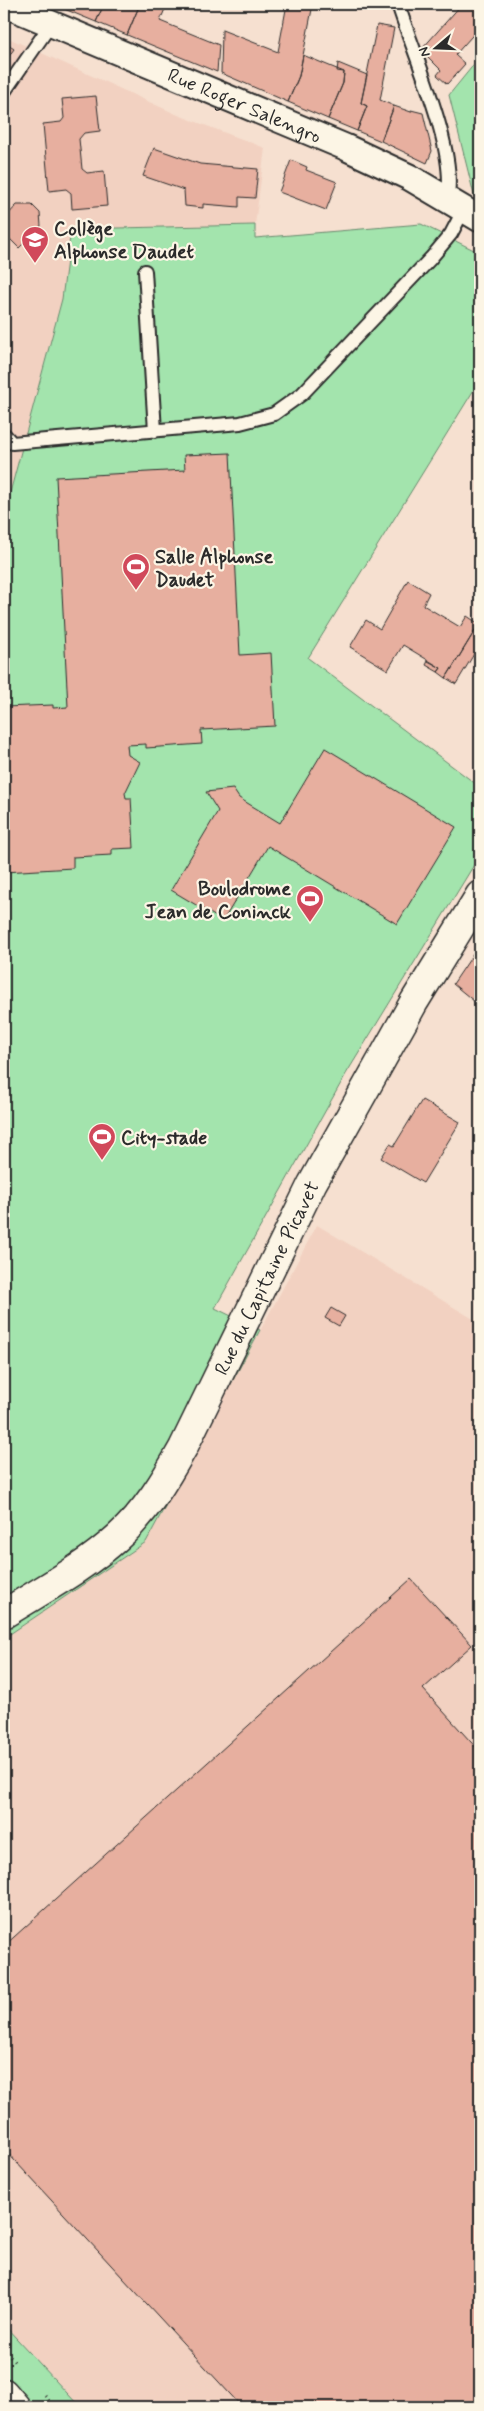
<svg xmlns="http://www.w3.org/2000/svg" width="484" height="2411" viewBox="0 0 484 2411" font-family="Mynerve,sans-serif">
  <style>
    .built { fill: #f2d1c1 }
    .green { fill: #a3e4ad; stroke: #67886c }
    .building { fill: #e7af9f; stroke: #2b2b2b }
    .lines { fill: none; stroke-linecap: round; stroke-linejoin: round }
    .service-casing { stroke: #2b2b2b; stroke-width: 16 }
    .minor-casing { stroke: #2b2b2b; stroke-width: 29 }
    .tertiary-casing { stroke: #2b2b2b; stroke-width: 31 }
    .path { stroke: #2b2b2b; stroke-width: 3; stroke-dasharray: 1 4; stroke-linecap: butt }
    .service { stroke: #fcf5e5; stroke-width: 12 }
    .minor { stroke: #fcf5e5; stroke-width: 25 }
    .tertiary { stroke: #fcf5e5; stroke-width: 28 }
    .labels { text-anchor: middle; stroke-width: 4.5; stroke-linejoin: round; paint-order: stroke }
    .street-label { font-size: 20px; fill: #2b2b2b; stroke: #fcf5e5 }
    .poi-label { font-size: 20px; font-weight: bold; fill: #2b2b2b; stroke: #fcf5e5; text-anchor: start }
  </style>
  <rect width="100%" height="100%" fill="#f6e0d0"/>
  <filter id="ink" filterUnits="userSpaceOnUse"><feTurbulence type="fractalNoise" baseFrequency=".02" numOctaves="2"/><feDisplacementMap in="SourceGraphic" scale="10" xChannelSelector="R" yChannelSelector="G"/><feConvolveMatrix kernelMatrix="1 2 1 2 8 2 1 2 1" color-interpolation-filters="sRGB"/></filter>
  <g filter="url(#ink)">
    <path class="built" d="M4,36L178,115L265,148L255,225L71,229L62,299L4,515Z
      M317,1225L480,1323V2407H80L4,2325V1638L146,1542Z"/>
    <path class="green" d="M480,57V199L474,195L449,95Z
      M421,224L480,253V380L308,658L480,787V855L346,1074L215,1308L260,1330L146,1542L4,1638V515L62,299L71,229L255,225V238Z
      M4,2325L80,2407H4Z"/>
    <path class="building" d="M57,4H104L96,22L57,6Z
      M104,4H140L127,35L96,22Z
      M140,4H167L160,21L219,45L217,72L127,35Z
      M287,4H313L299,76L288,102L221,73L222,30L278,52Z
      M462,4H473L480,10V27L455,55L465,64L447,84L437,75L441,70L421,50Z
      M377,25L394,28L380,100L394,106L381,141L357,131L367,106L361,103Z
      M4,42L14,49L4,63Z
      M303,55L344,72L343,83L328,119L288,102L299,76Z
      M338,63L367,75L361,103L367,106L357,131L328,119L343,83L344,72L337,71Z
      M96,96L100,131L84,133L79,139L82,169L87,173L104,171L107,206L72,209L71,193L66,189L49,191L43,124L61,122L64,118L62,99Z
      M394,106L411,112V110L423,113L432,151L427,163L381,141Z
      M154,148L200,164L258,169L255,198L239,197V207L203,204V208L185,206L184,190L143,176Z
      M291,160L307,167L306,170L337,182L326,210L279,192Z
      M17,205H32L40,213L41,226L19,248L4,233V219Z
      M230,453L240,655L271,653L275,726L201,730L202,744L146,748V744L127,745L128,755L140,762L125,793L126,798H131L134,848L112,849V855L73,857V868L4,872V707L53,705V708L68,707L56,477L185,470L184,455Z
      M408,580L429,593L423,605L460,627L467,616L479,624L446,678L438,672L441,668L403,645L388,670L350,647L366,620L380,629Z
      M479,624L480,644L456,684L446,678Z
      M428,661L441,668L438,672L426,665Z
      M325,748L456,827L397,924L268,846L223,921L171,890L218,811L206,792L233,789L239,798L280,823Z
      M480,944V1006L453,984Z
      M422,1100L460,1122L423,1183L381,1158L390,1144L394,1146Z
      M331,1308L345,1316L339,1326L325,1318Z
      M411,1579L472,1645L423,1689L480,1752V2407H242L4,2149V1946Z"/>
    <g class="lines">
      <defs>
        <path id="service" d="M398,4C412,50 459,154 447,198
          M4,92L51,24
          M145,271L155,431
          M4,434L12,443L240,423L274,414L302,394L431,258L451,234L464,209"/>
        <g id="minor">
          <path id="s1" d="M4,4L345,147L409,177L480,219"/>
        </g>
        <g id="tertiary">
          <path id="s2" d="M4,1614C42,1590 84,1568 118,1537C146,1512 165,1480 183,1448L312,1184L414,1002L480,895"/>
          <path d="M4,2393L16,2407"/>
        </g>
      </defs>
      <use href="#service" class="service-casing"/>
      <use href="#minor" class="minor-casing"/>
      <use href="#tertiary" class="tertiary-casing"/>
      <path class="path" d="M4,2349L16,2364
        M45,2396L55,2407"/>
      <use href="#service" class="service"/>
      <use href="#minor" class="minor"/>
      <use href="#tertiary" class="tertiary"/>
    </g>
  </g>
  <defs>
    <symbol id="school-pin" viewBox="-11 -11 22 30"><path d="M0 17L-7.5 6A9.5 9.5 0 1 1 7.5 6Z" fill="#d1495b" stroke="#fcf5e5"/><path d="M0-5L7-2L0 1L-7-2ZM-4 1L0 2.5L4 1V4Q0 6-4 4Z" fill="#fff"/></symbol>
    <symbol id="stadium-pin" viewBox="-11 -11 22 30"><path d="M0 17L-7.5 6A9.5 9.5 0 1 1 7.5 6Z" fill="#d1495b" stroke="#fcf5e5"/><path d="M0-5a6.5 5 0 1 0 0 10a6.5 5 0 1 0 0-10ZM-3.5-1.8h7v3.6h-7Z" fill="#fff"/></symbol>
  </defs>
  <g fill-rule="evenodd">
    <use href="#school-pin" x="19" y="224" width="32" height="43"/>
    <use href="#stadium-pin" x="120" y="551" width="32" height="43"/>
    <use href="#stadium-pin" x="294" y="883" width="32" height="43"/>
    <use href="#stadium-pin" x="86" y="1121" width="32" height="43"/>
  </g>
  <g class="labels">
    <g class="street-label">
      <text dy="7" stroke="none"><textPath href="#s1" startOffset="261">Rue Roger Salengro</textPath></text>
      <text dy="7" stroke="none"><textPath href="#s2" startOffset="438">Rue du Capitaine Picavet</textPath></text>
    </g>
    <g class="poi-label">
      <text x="54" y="235">Collège<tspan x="54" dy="23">Alphonse Daudet</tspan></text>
      <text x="155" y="563">Salle Alphonse<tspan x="155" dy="23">Daudet</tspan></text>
      <text x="291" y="895" text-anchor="end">Boulodrome<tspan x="291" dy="23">Jean de Coninck</tspan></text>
      <text x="121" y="1144">City-stade</text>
    </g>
  </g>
  <rect width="484" height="2411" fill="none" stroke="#fcf5e5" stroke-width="20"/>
  <rect x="10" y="10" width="464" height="2391" fill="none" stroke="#2b2b2b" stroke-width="2" filter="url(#ink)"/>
  <g transform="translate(436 48) rotate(251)" stroke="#fcf5e5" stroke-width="4" paint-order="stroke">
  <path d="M0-4L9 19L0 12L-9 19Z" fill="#2b2b2b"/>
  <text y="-8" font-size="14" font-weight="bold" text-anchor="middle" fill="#2b2b2b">N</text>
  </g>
</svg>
